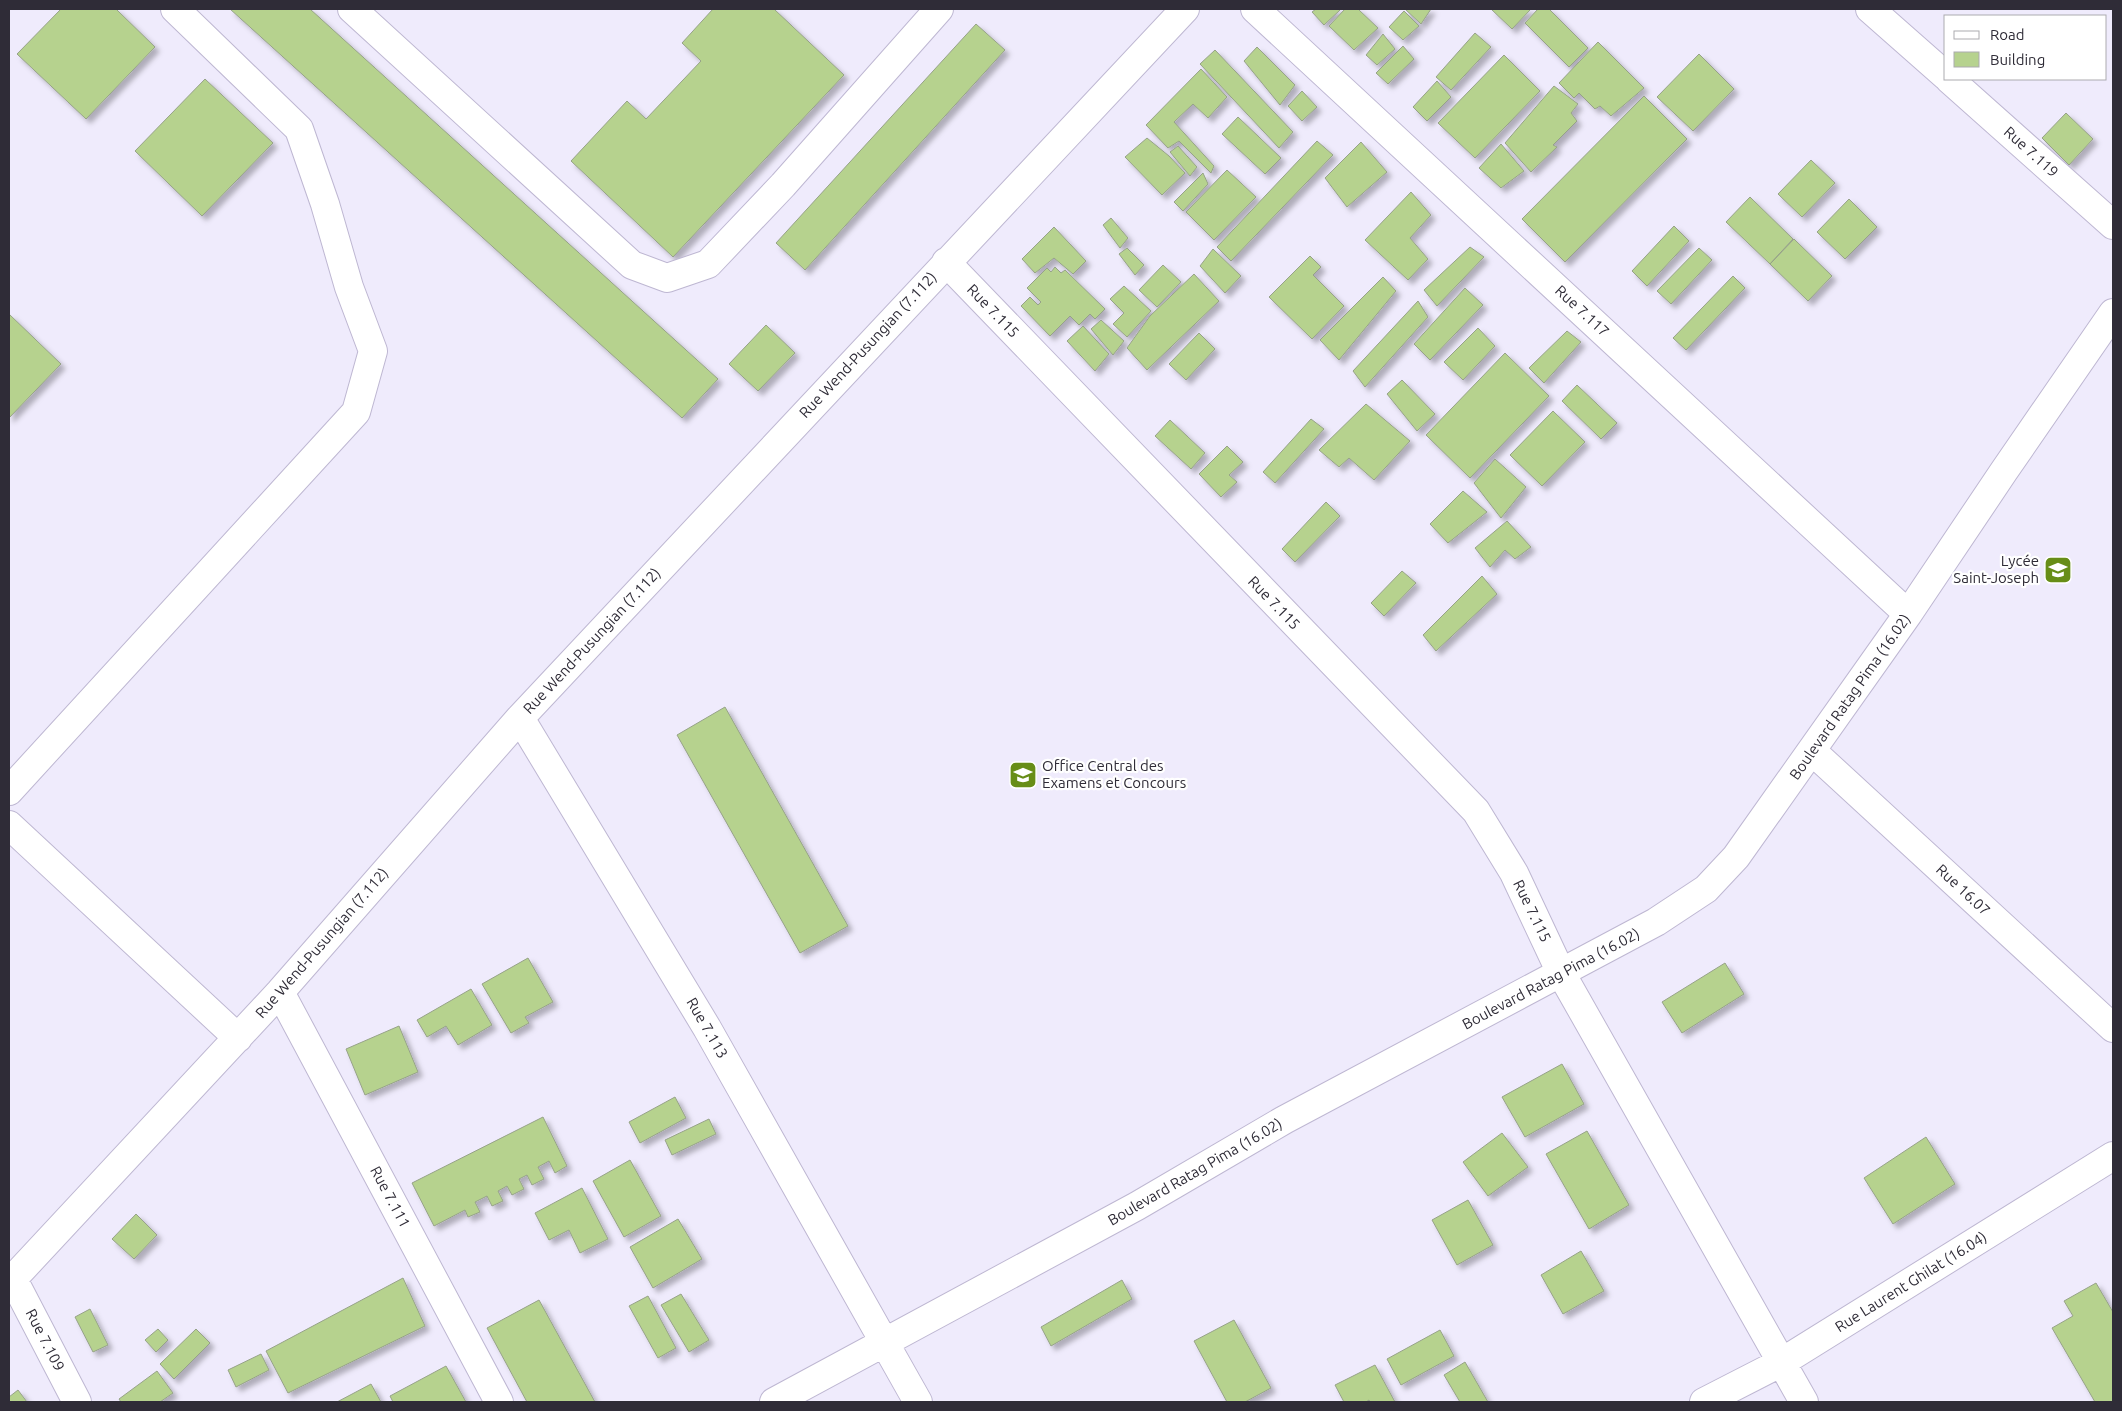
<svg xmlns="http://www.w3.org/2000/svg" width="2122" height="1411" viewBox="0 0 2122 1411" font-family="Ubuntu,sans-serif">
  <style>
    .building { fill: #b6d28e; stroke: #96a288; filter: url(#shadow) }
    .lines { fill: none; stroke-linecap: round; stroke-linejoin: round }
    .minor-casing { stroke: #beb7d2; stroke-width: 30 }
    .minor { stroke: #fff; stroke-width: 28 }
    .labels { text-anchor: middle; stroke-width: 4.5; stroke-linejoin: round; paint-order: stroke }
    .street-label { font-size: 15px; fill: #2f2c37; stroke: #fff }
    .poi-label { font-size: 15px; fill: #2f2c37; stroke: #fff; text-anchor: end }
  </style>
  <defs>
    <filter id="shadow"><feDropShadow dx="4.5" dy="4.5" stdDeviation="2.5" flood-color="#0004"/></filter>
  </defs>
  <rect width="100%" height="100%" fill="#efebfc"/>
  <path class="building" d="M61,9H116L155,47L86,119L17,54Z
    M230,9H310L718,379L682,418Z
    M713,9H774L844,75L673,257L571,161L627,101L646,119L701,61L682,43Z
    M1316,9H1339L1340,10L1324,25L1312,12Z
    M1345,9H1358L1378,28L1354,50L1329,26Z
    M1405,9H1431L1421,24Z
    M1491,9H1531L1512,29Z
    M1538,9H1549L1588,48L1569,67L1525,23Z
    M1404,11L1419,26L1403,40L1389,27Z
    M976,24L1005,50L805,270L776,243Z
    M1475,33L1491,47L1451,90L1436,77Z
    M1383,34L1395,49L1377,65L1366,55Z
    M1598,42L1644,88L1611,116L1600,106L1595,109L1579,93L1574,98L1559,83Z
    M1403,46L1414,59L1388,84L1376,73Z
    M1257,47L1295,85L1280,105L1244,61Z
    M1215,50L1293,132L1279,148L1200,64Z
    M1699,54L1734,89L1693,131L1657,97Z
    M1504,55L1540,91L1475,158L1438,123Z
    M1201,69L1227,97L1208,118L1193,104L1174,122L1214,166L1211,173L1179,141L1168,148L1146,125Z
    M205,79L273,143L202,216L135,151Z
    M1437,81L1451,97L1427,121L1413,107Z
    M1554,86L1578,104L1571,113L1577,121L1553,145L1557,147L1531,172L1505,143Z
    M1302,91L1317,107L1302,121L1288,106Z
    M1644,96L1687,139L1565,262L1522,219Z
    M2066,113L2093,139L2069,165L2042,138Z
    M1238,117L1281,158L1265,174L1222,134Z
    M1147,138L1169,156L1185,173L1162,195L1125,157Z
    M1317,141L1333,155L1231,261L1217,247Z
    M1361,142L1387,172L1347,207L1325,178Z
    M1501,144L1524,171L1501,188L1479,168Z
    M1178,146L1197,167L1190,176L1170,152Z
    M1811,160L1835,183L1802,217L1778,194Z
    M1227,170L1256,197L1214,240L1186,212Z
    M1203,173L1208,184L1183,211L1174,202Z
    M1411,192L1431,215L1410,238L1428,259L1408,280L1365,240Z
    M1750,197L1793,239L1770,264L1726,222Z
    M1849,199L1877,227L1845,259L1817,232Z
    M1111,218L1128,238L1120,248L1103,225Z
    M1674,226L1689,241L1647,286L1632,271Z
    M1054,227L1086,261L1073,274L1054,258L1035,273L1022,259Z
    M1794,239L1832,276L1808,301L1770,264Z
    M1470,247L1484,257L1437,306L1424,290Z
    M1127,248L1144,265L1135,275L1119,254Z
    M1699,248L1712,260L1671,304L1657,291Z
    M1213,249L1241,276L1225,293L1200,266Z
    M1310,256L1321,267L1313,275L1344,306L1312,339L1269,297Z
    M1163,265L1181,282L1157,307L1139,290Z
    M1055,267L1061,273L1065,270L1105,309L1095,319L1090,314L1079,325L1070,316L1050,336L1021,306L1030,297L1038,305L1041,302L1027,288L1047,268L1051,272Z
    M1194,274L1219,301L1147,370L1127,348L1150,316Z
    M1733,276L1745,288L1686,350L1673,338Z
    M1383,277L1396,291L1339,360L1320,340Z
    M1124,286L1151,311L1127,337L1113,324L1124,313L1110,299Z
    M1465,288L1483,305L1430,360L1414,344Z
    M1418,301L1428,317L1365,387L1353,371Z
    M9,314L61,364L9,418Z
    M1101,320L1124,341L1113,355L1091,329Z
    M766,325L795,353L758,391L729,364Z
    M1083,326L1109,354L1095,371L1067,341Z
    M1478,328L1495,346L1463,380L1444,362Z
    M1567,331L1581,342L1544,383L1529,368Z
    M1199,333L1215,349L1186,380L1169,364Z
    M1505,353L1549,396L1470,478L1426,435Z
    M1402,380L1435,414L1417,431L1387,394Z
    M1577,385L1617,423L1601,439L1562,401Z
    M1366,404L1410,441L1374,480L1349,458L1339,467L1319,450Z
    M1553,411L1585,442L1542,486L1510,455Z
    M1311,419L1324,429L1275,483L1263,472Z
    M1170,420L1205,453L1191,469L1155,436Z
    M1227,446L1243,462L1229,475L1237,482L1221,497L1199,474Z
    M1495,459L1526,487L1501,518L1474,483Z
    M1463,491L1487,512L1448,543L1430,524Z
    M1326,502L1340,516L1295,562L1282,549Z
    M1507,521L1531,547L1515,559L1505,550L1490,567L1475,548Z
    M1402,571L1416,583L1384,616L1371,603Z
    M1482,576L1497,594L1436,651L1423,635Z
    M725,707L848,926L800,953L677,735Z
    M528,958L553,1002L525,1017L529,1023L511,1033L482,984Z
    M1725,963L1744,994L1682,1033L1662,1002Z
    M471,989L492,1025L458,1045L446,1026L427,1037L417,1020Z
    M399,1026L418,1072L365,1095L346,1049Z
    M1562,1064L1584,1104L1525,1137L1502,1097Z
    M675,1097L686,1118L640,1143L629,1122Z
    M543,1117L567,1166L555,1173L549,1161L538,1167L544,1179L532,1185L527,1175L519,1179L524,1189L512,1195L507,1186L498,1191L503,1201L492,1206L487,1196L475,1202L480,1212L468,1217L465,1210L434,1226L412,1183Z
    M709,1119L716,1134L672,1155L665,1140Z
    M1587,1131L1629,1205L1589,1229L1546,1154Z
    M1502,1133L1528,1167L1488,1196L1463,1162Z
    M1926,1137L1955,1184L1893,1224L1864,1178Z
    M630,1160L661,1216L624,1237L593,1181Z
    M582,1188L608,1239L580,1253L569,1230L549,1240L535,1213Z
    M1468,1200L1493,1245L1457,1265L1432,1220Z
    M136,1214L157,1235L134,1259L112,1239Z
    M678,1219L702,1259L653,1288L630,1247Z
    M1581,1251L1604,1291L1563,1314L1541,1275Z
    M403,1278L425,1326L288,1393L266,1351Z
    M1122,1280L1132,1299L1051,1346L1041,1327Z
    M2096,1283L2113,1312V1402H2095L2052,1328L2073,1316L2064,1301Z
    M681,1294L709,1340L689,1352L661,1305Z
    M648,1296L676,1348L658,1358L629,1306Z
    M539,1300L595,1402H527L487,1328Z
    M90,1309L108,1345L93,1352L75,1317Z
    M1234,1320L1271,1388L1245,1402H1227L1194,1341Z
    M158,1329L168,1340L156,1352L145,1340Z
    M196,1329L210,1343L174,1379L160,1364Z
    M1440,1330L1454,1356L1401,1385L1387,1359Z
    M261,1354L269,1370L236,1387L228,1370Z
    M1465,1362L1488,1402H1460L1444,1375Z
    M1375,1365L1395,1402H1370L1369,1400L1366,1402H1344L1335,1385Z
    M446,1366L466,1402H393L390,1396Z
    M157,1371L173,1393L160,1402H121L119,1399Z
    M371,1384L381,1402H337Z
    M18,1390L27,1402H9V1397Z"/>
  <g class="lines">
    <defs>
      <path id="minor" d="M352,9L632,265L667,278L708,264L783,185L939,9
        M1255,9L1908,614
        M1870,9L1946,76
        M1949,79L2113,225
        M946,262L1476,811L1514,873L1561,973L1804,1402
        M520,718L707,1028L918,1402
        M1812,751L2113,1028
        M9,791L356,412L373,351L349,287L325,204L299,129L175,9
        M9,825L238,1038
        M280,992L499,1402
        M13,1279L77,1402
        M9,1283L280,992L520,718L1185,9
        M774,1402L1137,1206L1284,1120L1656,922L1706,889L1736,857L1908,614L2004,471L2113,313
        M1704,1402L1782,1362L2113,1156"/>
    </defs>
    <use href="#minor" class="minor-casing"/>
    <use href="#minor" class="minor"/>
  </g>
  <defs>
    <symbol id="school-square" viewBox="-11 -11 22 22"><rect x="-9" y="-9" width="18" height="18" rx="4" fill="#678d17" stroke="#fff"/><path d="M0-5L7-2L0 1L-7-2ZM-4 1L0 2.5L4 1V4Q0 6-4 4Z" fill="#fff"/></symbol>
    <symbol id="university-square" viewBox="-11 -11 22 22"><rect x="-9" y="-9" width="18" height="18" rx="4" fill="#678d17" stroke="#fff"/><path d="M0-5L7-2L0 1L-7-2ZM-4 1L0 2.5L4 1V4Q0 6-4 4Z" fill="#fff"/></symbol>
  </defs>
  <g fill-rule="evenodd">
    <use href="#school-square" x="2042" y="554" width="32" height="32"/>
    <use href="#university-square" x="1007" y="759" width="32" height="32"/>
  </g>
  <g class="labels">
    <g class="street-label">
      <text transform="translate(2031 152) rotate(42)" y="5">Rue 7.119</text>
      <text transform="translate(993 311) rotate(46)" y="5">Rue 7.115</text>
      <text transform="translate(1582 311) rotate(43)" y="5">Rue 7.117</text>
      <text transform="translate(868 345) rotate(-47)" y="5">Rue Wend-Pusungian (7.112)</text>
      <text transform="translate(1274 603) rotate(46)" y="5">Rue 7.115</text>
      <text transform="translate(592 641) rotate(-47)" y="5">Rue Wend-Pusungian (7.112)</text>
      <text transform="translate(1850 697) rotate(-55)" y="5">Boulevard Ratag Pima (16.02)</text>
      <text transform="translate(1963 890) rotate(43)" y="5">Rue 16.07</text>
      <text transform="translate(1532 911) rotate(64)" y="5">Rue 7.115</text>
      <text transform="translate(322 943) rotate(-49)" y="5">Rue Wend-Pusungian (7.112)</text>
      <text transform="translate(1551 979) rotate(-28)" y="5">Boulevard Ratag Pima (16.02)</text>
      <text transform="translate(707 1028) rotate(60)" y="5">Rue 7.113</text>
      <text transform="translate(1195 1172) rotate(-30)" y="5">Boulevard Ratag Pima (16.02)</text>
      <text transform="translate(390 1197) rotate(62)" y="5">Rue 7.111</text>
      <text transform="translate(1911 1282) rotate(-32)" y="5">Rue Laurent Ghilat (16.04)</text>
      <text transform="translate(45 1340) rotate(63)" y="5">Rue 7.109</text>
    </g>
    <g class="poi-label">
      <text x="2039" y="566">Lycée<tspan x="2039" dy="17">Saint-Joseph</tspan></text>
      <text x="1042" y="771" text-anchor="start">Office Central des<tspan x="1042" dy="17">Examens et Concours</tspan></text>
    </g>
  </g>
  <rect width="2122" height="1411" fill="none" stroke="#2f2c37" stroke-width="20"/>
  <rect x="1944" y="15" width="162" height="65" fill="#ffffff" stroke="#acabaf"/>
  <rect x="1954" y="31" width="25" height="8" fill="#ffffff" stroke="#acabaf"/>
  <text x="1990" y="40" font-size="15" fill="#2f2c37">Road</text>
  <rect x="1954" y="52" width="25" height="15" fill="#b6d28e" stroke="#acabaf"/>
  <text x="1990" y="65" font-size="15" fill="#2f2c37">Building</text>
</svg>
